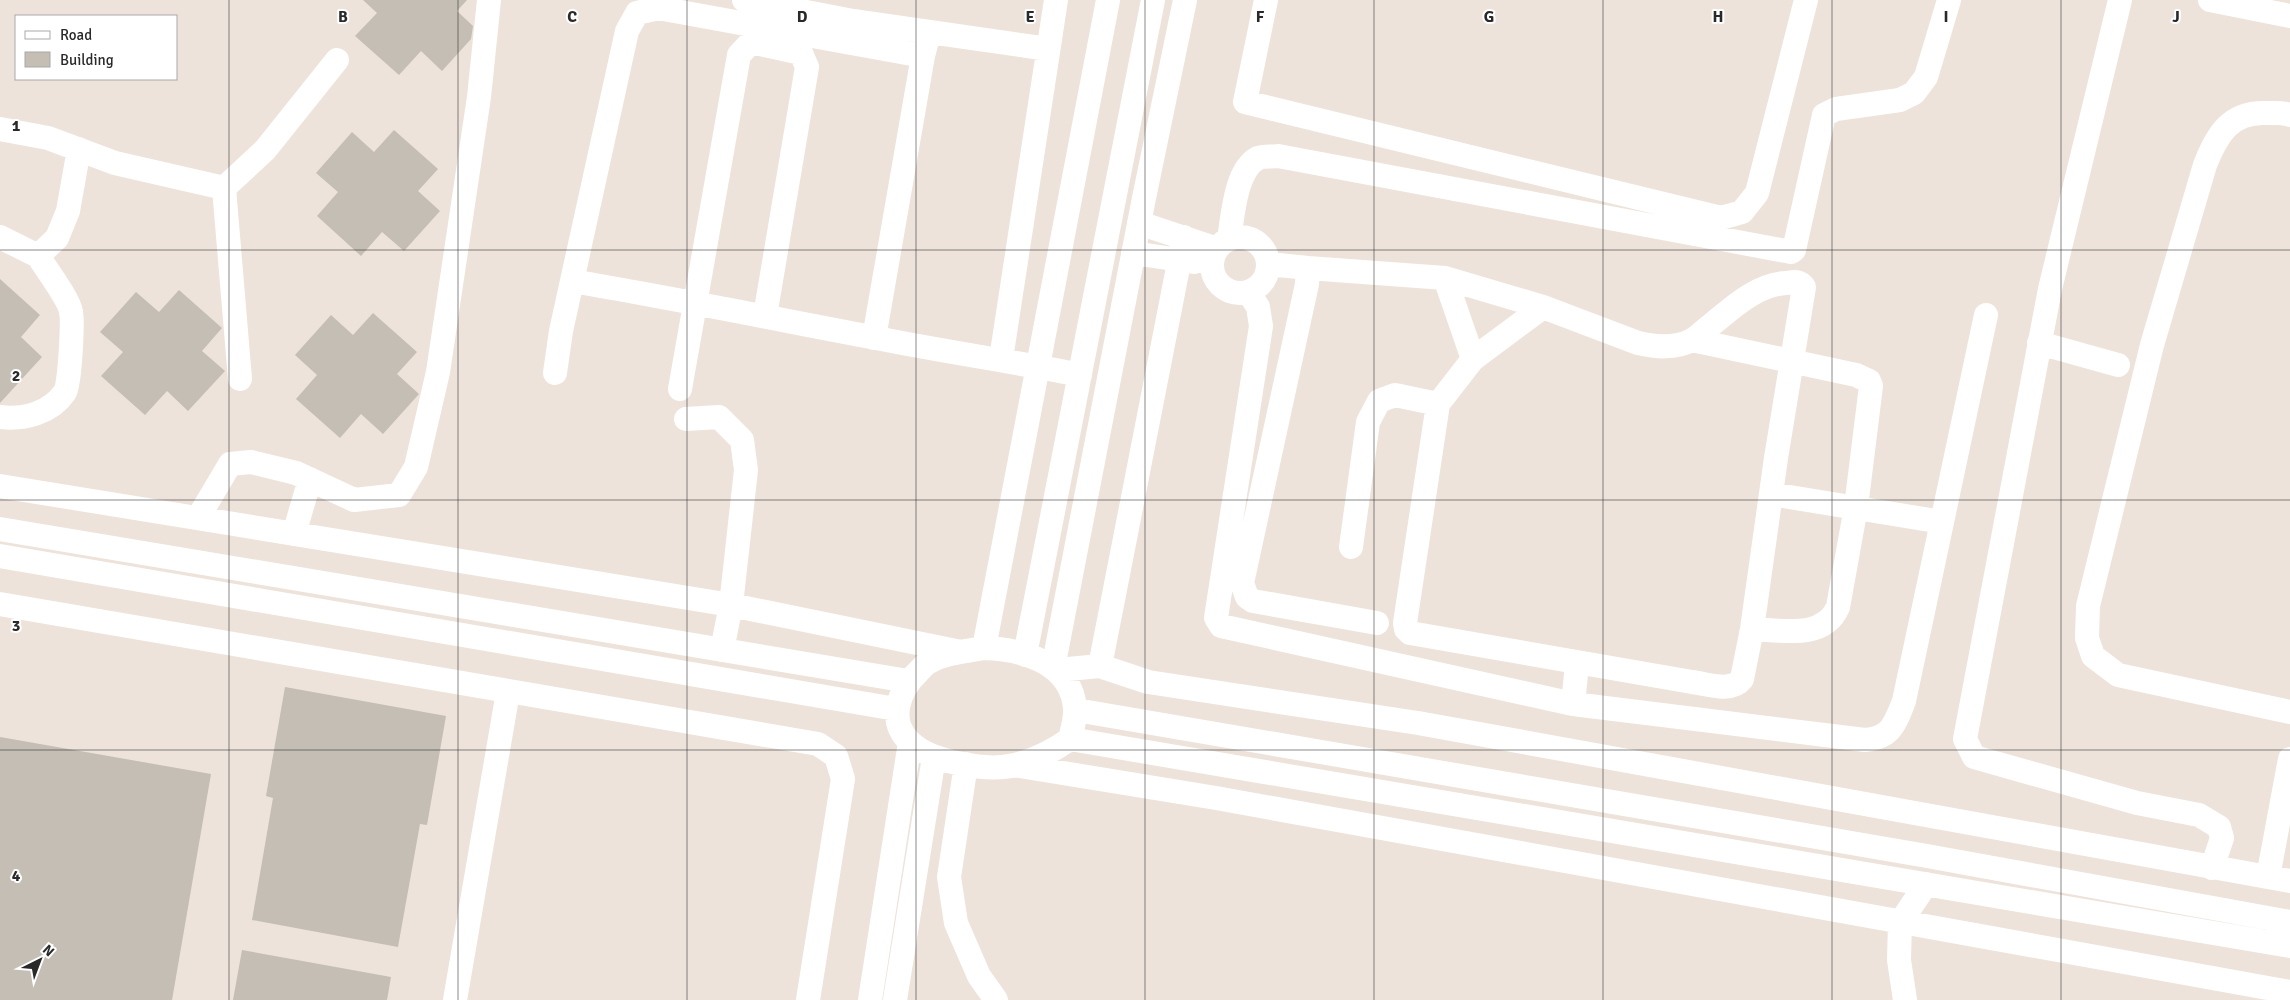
<svg xmlns="http://www.w3.org/2000/svg" width="2290" height="1000" viewBox="0 0 2290 1000" font-family="Signika,sans-serif">
  <style>
    .building { fill: #c4beb5 }
    .lines { fill: none; stroke-linecap: round; stroke-linejoin: round }
    .minor { stroke: #fff; stroke-width: 24 }
    .grid { fill: none; stroke: #292929; stroke-width: 1; stroke-opacity: 0.55 }
    .grid-label { font-size: 16px; text-anchor: middle; font-weight: bold; fill: #292929; stroke: #fff; stroke-width: 4; stroke-linejoin: round; paint-order: stroke }
  </style>
  <rect width="100%" height="100%" fill="#ede3da"/>
  <path class="building" d="M363,0H467L457,11L473,26L471,39L442,71L421,51L399,75L355,36L377,13Z
    M394,130L438,169L418,191L440,211L404,251L382,232L361,256L317,216L338,192L316,173L352,132L374,152Z
    M0,279L40,315L21,337L42,357L0,403Z
    M179,290L222,328L202,351L225,371L188,411L167,391L145,415L101,376L123,352L100,332L136,292L159,312Z
    M373,313L417,352L397,374L419,394L383,434L361,414L340,438L296,399L317,375L295,355L331,315L353,335Z
    M285,687L446,716L427,825L420,824L398,947L252,920L273,798L266,796Z
    M0,737L211,774L172,1000H0Z
    M242,950L391,977L387,1000H233Z"/>
  <g class="lines">
    <path class="minor" d="M744,0L853,21L1048,49
      M1266,0L1245,102L1721,218L1742,212L1757,193L1806,0
      M2120,0L2050,289L1965,739L1974,757L2137,803L2199,815L2219,827L2222,838L2212,868
      M2210,0L2290,16
      M2290,115C2283,112 2275,113 2267,113C2231,111 2217,134 2205,165L2152,345L2088,606L2087,638L2093,656L2118,675L2290,712
      M0,129L48,138L115,163L224,188L265,150L337,60
      M224,188L240,379
      M1139,223L1217,249
      M1212 265a28 28 0 1 1 56 0a28 28 0 1 1-56 0Z
      M0,237L38,256
      M1229,239C1233,216 1235,170 1258,158C1263,156 1272,157 1278,156L1791,252L1794,250L1824,115L1836,109L1900,100L1914,93L1926,77L1949,0
      M1133,253L1194,262
      M1269,264L1308,268L1307,284L1242,583L1247,597L1253,601L1377,623
      M1308,268L1445,278L1543,307L1638,343C1656,347 1675,349 1692,340C1698,337 1704,330 1710,326C1733,307 1756,285 1786,283C1794,282 1799,280 1804,287L1776,458L1752,629L1742,679C1731,693 1707,684 1692,682L1410,633L1406,629L1405,623L1438,404
      M572,281C672,298 771,318 871,337C940,351 1011,361 1080,375
      M1249,293L1258,307L1261,326L1216,618L1221,626L1573,704L1865,740C1891,738 1895,724 1904,701L1986,315
      M874,338L923,56L929,33
      M1692,340L1856,375L1869,381L1871,386L1856,507L1838,607C1824,640 1781,630 1752,629
      M2039,343L2118,365
      M1001,359L1056,0
      M1473,359L1543,307
      M555,373L561,331L627,31L637,13L658,8L923,56
      M680,389L739,55L751,42L801,53L807,67L765,316
      M0,417C24,420 51,413 65,392C70,384 73,322 71,312C70,301 45,267 38,256L57,238L68,211L79,149
      M686,419L719,417L742,440L746,470L731,605L722,650
      M0,486L731,605L961,652
      M1771,494L1942,522
      M198,518L230,464L251,462L296,473L354,500L399,495L416,467L438,372L479,97L489,0
      M0,529L908,681
      M294,534L310,479
      M1351,547L1368,422L1379,401L1395,395L1438,404L1473,359L1445,278
      M0,556L896,709
      M0,604L818,744L836,756L843,779L808,1000
      M984,648L1108,0
      M984,648C1023,649 1071,663 1075,708C1076,718 1072,730 1070,739C1053,751 1035,760 1015,765C988,772 930,762 910,742C887,721 899,690 918,672C921,669 925,664 929,662C945,653 967,651 984,648Z
      M1025,655L1153,0
      M1100,666L1184,237
      M1053,668L1144,198L1185,0
      M1057,670L1100,666L1148,682L1418,723L2290,881
      M1573,704L1577,664
      M1076,710L1927,856L2290,922
      M1070,739L2290,946
      M966,764L949,877L956,923L979,976L996,1000
      M1014,765L1216,798L2290,992
      M2268,877L2290,759
      M455,1000L508,692
      M870,1000L910,742
      M895,1000L934,757
      M1905,1000L1899,960L1900,923L1926,884"/>
  </g>
  <path class="grid" d="M229,0V1000M458,0V1000M687,0V1000M916,0V1000M1145,0V1000M1374,0V1000M1603,0V1000M1832,0V1000M2061,0V1000M0,250H2290M0,500H2290M0,750H2290"/>
  <g class="grid-label">
    <text x="343" y="22">B</text>
    <text x="572" y="22">C</text>
    <text x="802" y="22">D</text>
    <text x="1030" y="22">E</text>
    <text x="1260" y="22">F</text>
    <text x="1489" y="22">G</text>
    <text x="1718" y="22">H</text>
    <text x="1946" y="22">I</text>
    <text x="2176" y="22">J</text>
    <text x="16" y="131">1</text>
    <text x="16" y="381">2</text>
    <text x="16" y="631">3</text>
    <text x="16" y="881">4</text>
  </g>
  <rect x="15" y="15" width="162" height="65" fill="#ffffff" stroke="#a9a9a9"/>
  <rect x="25" y="31" width="25" height="8" fill="#ffffff" stroke="#a9a9a9"/>
  <text x="60" y="40" font-size="15" fill="#292929">Road</text>
  <rect x="25" y="52" width="25" height="15" fill="#c4beb5" stroke="#a9a9a9"/>
  <text x="60" y="65" font-size="15" fill="#292929">Building</text>
  <g transform="translate(40 960) rotate(42)" stroke="#ffffff" stroke-width="4" paint-order="stroke">
  <path d="M0-4L9 19L0 12L-9 19Z" fill="#292929"/>
  <text y="-8" font-size="14" font-weight="bold" text-anchor="middle" fill="#292929">N</text>
  </g>
</svg>
